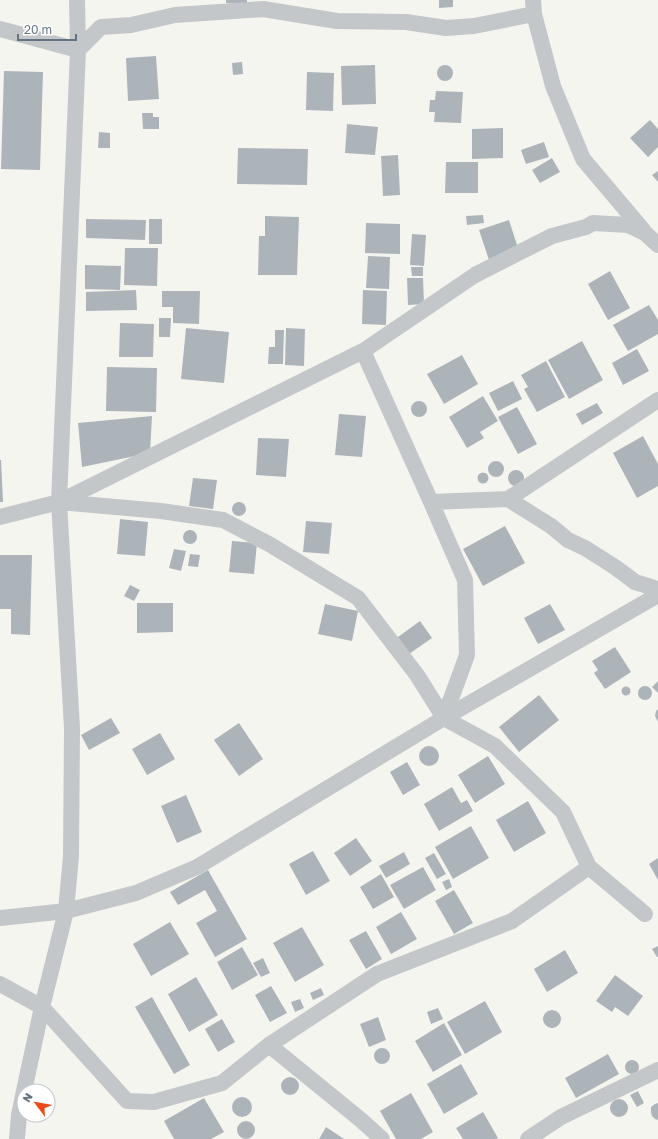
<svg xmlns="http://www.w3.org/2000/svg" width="658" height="1139" viewBox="0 0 658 1139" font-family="'Golos Text',sans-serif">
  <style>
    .building { fill: #acb4b9 }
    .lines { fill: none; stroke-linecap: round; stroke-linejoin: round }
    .street { stroke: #c4c7ca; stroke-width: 16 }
  </style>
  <rect width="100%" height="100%" fill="#f5f5f0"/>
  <path class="building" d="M226,0H247V4L226,3Z
    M439,0H453V7L439,8Z
    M156,56L159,99L128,101L126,58Z
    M242,62L243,74L233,75L232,63Z
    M437 73a8 8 0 1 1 16 0a8 8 0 1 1-16 0Z
    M375,65L376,104L342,105L341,66Z
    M4,71L43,72L40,170L1,169Z
    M307,72L334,73L333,111L306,110Z
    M436,91L463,92L461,123L434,122L435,112H429L430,100H435Z
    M142,113H153V117H159V129H143Z
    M650,120L658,129V147L648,157L630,138Z
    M347,124L378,127L375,155L345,153Z
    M503,128V158L472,159V129Z
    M99,132L110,133V148H98Z
    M544,142L549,157L526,164L521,150Z
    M238,148L308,149L307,185L237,184Z
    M398,155L400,195L383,196L381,156Z
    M552,158L560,172L540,183L532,170Z
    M446,162H478V193H445Z
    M658,171V182L652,175Z
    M483,215L484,223L467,225L466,216Z
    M265,216L299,217L297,275H258L259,236H265Z
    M86,219L146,220L145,240L86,238Z
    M149,219H162V244H149Z
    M509,220L519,251L489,260L479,230Z
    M366,223L400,224V254L365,253Z
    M412,234L426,235L424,266L410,265Z
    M125,248H158L157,286L124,285Z
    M368,256L390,257L389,289L366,288Z
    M85,265L121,266L120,290L85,289Z
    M411,267H423V276H412Z
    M610,271L630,308L608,320L588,284Z
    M407,278H423L424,304L408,305Z
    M136,290L137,310L86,311V292Z
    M363,290L387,291L386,325L362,324Z
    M162,291H200L199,324L173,323V307H162Z
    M649,305L658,320V334L628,351L613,325Z
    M159,318H171L170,337H159Z
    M120,323L154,324L153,357H119Z
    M186,328L229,332L224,383L181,379Z
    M286,328L305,329L304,366L285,365Z
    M275,330H284L283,364H268L269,347H275Z
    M582,341L603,380L569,399L548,360Z
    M637,349L649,371L623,385L612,363Z
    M462,355L478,384L444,404L427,374Z
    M546,361L565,397L537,412L524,389L528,387L521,375Z
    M107,367L157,368L156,412L106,411Z
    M513,381L522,399L498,411L489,393Z
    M483,396L498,421L480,432L484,438L467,448L449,417Z
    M411 409a8 8 0 1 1 16 0a8 8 0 1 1-16 0Z
    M597,403L603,413L582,425L576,414Z
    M517,407L537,444L518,454L498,417Z
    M339,414L366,416L362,457L335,455Z
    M152,416L150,453L82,467L78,423Z
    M643,436L658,464V486L637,498L613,453Z
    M258,438L289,439L286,477L256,475Z
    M0,460H1L3,502H0Z
    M488 469a8 8 0 1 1 16 0a8 8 0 1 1-16 0Z
    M508 478a8 8 0 1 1 16 0a8 8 0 1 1-16 0Z
    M477.5 478a5.5 5.5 0 1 1 11 0a5.5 5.5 0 1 1-11 0Z
    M193,478L217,480L213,509L189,506Z
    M232 509a7 7 0 1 1 14 0a7 7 0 1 1-14 0Z
    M120,519L148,522L145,556L117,554Z
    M306,521L332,523L329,554L303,552Z
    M505,526L525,563L483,586L463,549Z
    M183 537a7 7 0 1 1 14 0a7 7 0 1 1-14 0Z
    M232,541L257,543L254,574L229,572Z
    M174,549L186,551L181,571L169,568Z
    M190,554L200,555L198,567L188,566Z
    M0,555H32L30,635L11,634V609H0Z
    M130,585L140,590L134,601L124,596Z
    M137,603H173V632L137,633Z
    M325,604L358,611L352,641L318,634Z
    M550,604L565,630L538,644L524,618Z
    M420,621L432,638L409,654L398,637Z
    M615,647L631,672L605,689L594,673L598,670L592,661Z
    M658,681V693L652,687Z
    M638 693a7 7 0 1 1 14 0a7 7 0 1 1-14 0Z
    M621.5 691a4.5 4.5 0 1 1 9 0a4.5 4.5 0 1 1-9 0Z
    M539,695L559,720L519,752L499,727Z
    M658,709V722L655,716L656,711Z
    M111,718L120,733L89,750L81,735Z
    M239,723L263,759L239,776L214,740Z
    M160,733L175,759L147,775L132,749Z
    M419 756a10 10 0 1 1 20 0a10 10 0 1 1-20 0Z
    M488,756L505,784L475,803L458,775Z
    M407,762L420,785L403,795L390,772Z
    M452,787L461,803L467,800L473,811L439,831L424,804Z
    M186,795L202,832L177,843L161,806Z
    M528,801L546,833L514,852L496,820Z
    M471,826L489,858L453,879L435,847Z
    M356,838L372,861L350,876L334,853Z
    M313,851L330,881L306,895L289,864Z
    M404,852L410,864L386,878L379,866Z
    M434,853L446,874L437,879L425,858Z
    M658,858V880L649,864Z
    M423,867L436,890L404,909L390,885Z
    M208,870L247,939L215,957L196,923L217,911L205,890L178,905L170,892Z
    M381,874L394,897L373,909L360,887Z
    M449,879L452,887L446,890L442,882Z
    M454,890L473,923L454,934L435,901Z
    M401,912L417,939L391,954L376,927Z
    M170,922L189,954L151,976L133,944Z
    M302,927L324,965L295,982L273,943Z
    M366,931L382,959L366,969L349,940Z
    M658,946V957H657L652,949Z
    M242,947L258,975L232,990L217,962Z
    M565,950L578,973L547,992L534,969Z
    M263,958L270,973L261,977L253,963Z
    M615,975L643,996L628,1016L615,1007L612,1012L596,1001Z
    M196,977L218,1015L189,1032L168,994Z
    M271,986L287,1013L270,1022L255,995Z
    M321,988L324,995L313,1000L310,993Z
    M152,997L190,1065L174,1074L135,1007Z
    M300,999L304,1008L295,1012L291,1002Z
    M485,1001L502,1032L465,1054L447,1022Z
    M438,1008L443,1019L431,1024L427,1012Z
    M543 1019a9 9 0 1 1 18 0a9 9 0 1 1-18 0Z
    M378,1017L386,1040L369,1047L360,1024Z
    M222,1019L235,1042L218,1052L205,1029Z
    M444,1023L462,1055L433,1072L415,1041Z
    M374 1056a8 8 0 1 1 16 0a8 8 0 1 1-16 0Z
    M608,1054L619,1074L576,1098L565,1078Z
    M625 1067a7 7 0 1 1 14 0a7 7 0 1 1-14 0Z
    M461,1064L478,1094L444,1114L427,1084Z
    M281 1086a9 9 0 1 1 18 0a9 9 0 1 1-18 0Z
    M638,1091L644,1103L637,1107L630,1095Z
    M411,1093L433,1132L421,1139H396L380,1111Z
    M232 1107a10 10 0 1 1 20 0a10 10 0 1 1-20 0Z
    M204,1098L224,1132L211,1139H174L164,1121Z
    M610 1108a9 9 0 1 1 18 0a9 9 0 1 1-18 0Z
    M658,1103V1120L655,1119L652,1116L651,1112V1107L655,1104Z
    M483,1112L498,1138L495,1139H463L456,1128Z
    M237 1130a9 9 0 1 1 18 0a9 9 0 1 1-18 0Z
    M326,1127L344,1139H319Z"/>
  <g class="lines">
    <path class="street" d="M533,0L534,14L553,86L583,159L643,230
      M0,29L78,50L101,27L131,25L175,15L263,9L337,21L406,22L446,28L474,26L534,14
      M363,351L431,502L465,580L467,655L444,718
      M508,499L551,526L568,540L585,548L615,567L635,582L658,589
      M59,502L161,511L223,520L269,544L358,598L417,675L444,718L495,746L563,812L589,867L645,914
      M431,502L508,499L658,400
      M0,517L59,502L363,351L475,275L552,236L586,227L593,223L628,225L645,233L658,245
      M0,918L66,911L136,893L197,867L444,718L658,595
      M0,984L42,1007L127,1101L154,1102L222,1083L269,1045L377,974L512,921L589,867
      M269,1045L361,1120L382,1139
      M24,1091L42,1007L66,911L71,856L72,728L59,502L78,50L77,0
      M17,1139L19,1115L24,1091
      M528,1139L561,1117L658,1070"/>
  </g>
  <g transform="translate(36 1103) rotate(302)"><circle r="19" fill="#ffffff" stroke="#c0c7cd"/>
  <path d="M0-3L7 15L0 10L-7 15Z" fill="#ec4a19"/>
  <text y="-6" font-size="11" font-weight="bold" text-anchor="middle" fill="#627483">N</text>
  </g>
  <path d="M18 34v6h58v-6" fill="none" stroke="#627483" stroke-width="2"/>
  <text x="24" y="34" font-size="12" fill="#627483" stroke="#ffffff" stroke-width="3" paint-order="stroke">20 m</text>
</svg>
